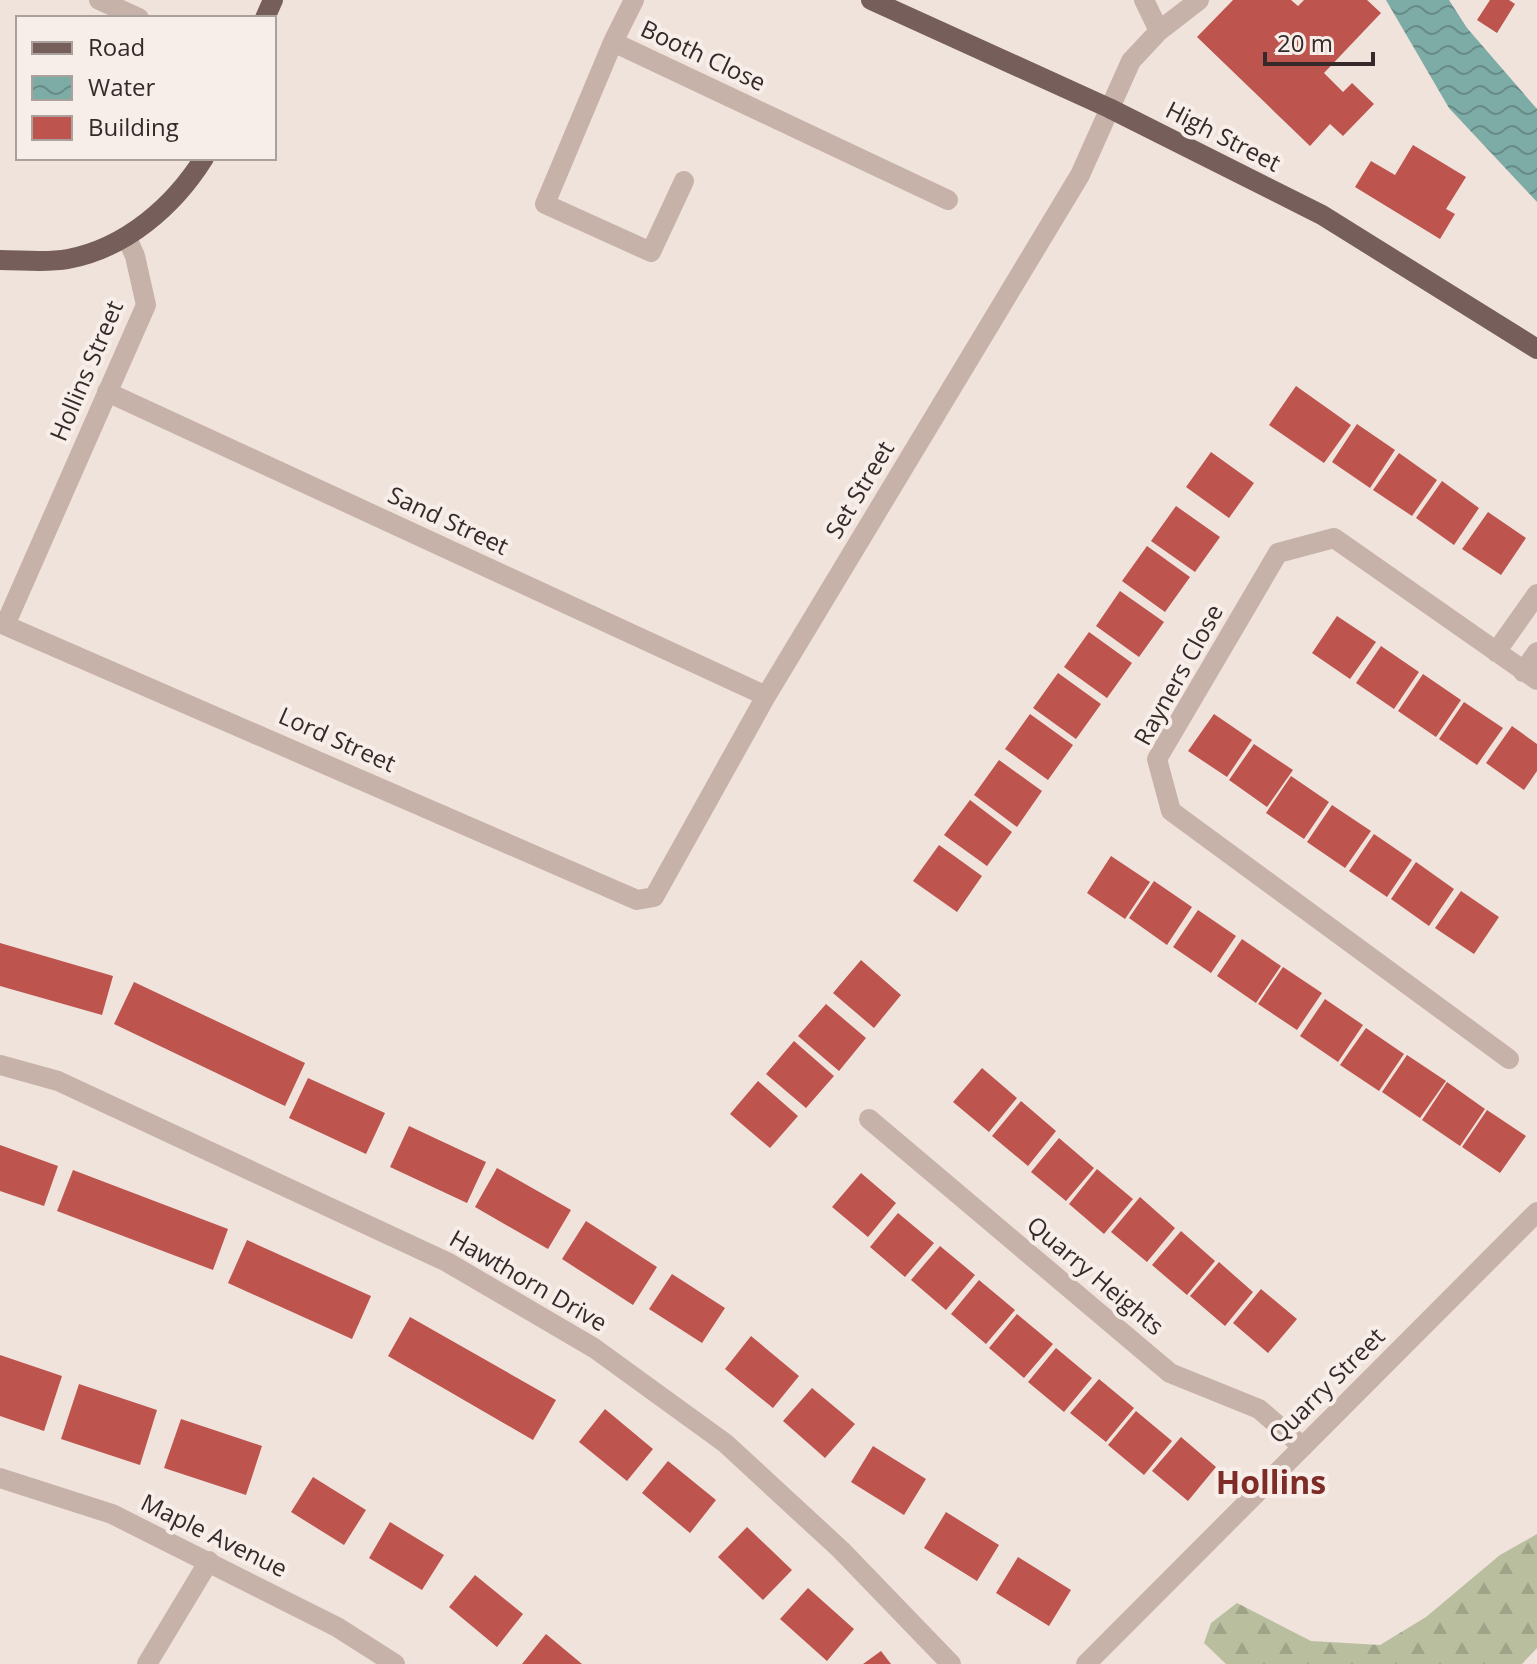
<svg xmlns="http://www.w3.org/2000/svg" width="1537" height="1664" viewBox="0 0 1537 1664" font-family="'Open Sans',sans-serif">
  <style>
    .forest { fill: url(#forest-firs) }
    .water { fill: url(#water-waves) }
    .building { fill: #bd544e }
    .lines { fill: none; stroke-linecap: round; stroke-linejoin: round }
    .minor { stroke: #c7b2a9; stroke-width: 20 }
    .major { stroke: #765f5b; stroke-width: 20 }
    .labels { text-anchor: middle; stroke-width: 8; stroke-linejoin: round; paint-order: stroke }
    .street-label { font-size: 24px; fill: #352a29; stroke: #f8eee9 }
    .district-label { font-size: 32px; font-weight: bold; fill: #7e2c27; stroke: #f8eee9 }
  </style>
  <defs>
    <pattern id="forest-firs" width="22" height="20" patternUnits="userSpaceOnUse" patternTransform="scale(2)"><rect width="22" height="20" fill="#b9be9e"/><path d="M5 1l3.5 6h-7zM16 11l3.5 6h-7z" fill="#a0a388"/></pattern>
    <pattern id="water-waves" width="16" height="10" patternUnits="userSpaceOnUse" patternTransform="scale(2)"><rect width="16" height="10" fill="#7daba5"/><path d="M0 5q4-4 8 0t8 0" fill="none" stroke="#678b86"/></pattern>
  </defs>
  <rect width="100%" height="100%" fill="#f0e3dc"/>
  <path class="forest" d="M1537,1534V1648L1522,1664H1226L1204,1643L1211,1623L1237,1603L1311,1641L1380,1645L1426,1617L1500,1555Z"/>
  <path class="water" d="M1386,0H1449L1467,28L1537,109V202L1449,108Z"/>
  <path class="building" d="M1233,0H1291L1298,6L1304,0H1367L1381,13L1324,73L1343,92L1352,83L1374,104L1343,136L1330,124L1310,146L1197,37Z
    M1490,0H1509L1515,4L1497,33L1477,20Z
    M1413,145L1466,177L1446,209L1455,214L1440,239L1355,187L1371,161L1395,175Z
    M1296,386L1351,425L1324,463L1269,425Z
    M1357,424L1395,450L1370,488L1332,462Z
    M1211,452L1254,483L1229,518L1186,487Z
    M1399,453L1437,480L1412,516L1373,490Z
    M1442,481L1479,508L1454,545L1416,518Z
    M1176,506L1220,537L1195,572L1151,541Z
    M1488,512L1526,538L1501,575L1462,549Z
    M1147,546L1190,577L1165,612L1122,581Z
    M1120,591L1164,622L1139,657L1096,626Z
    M1337,616L1376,642L1350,679L1312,653Z
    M1089,632L1132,663L1107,698L1064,667Z
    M1381,646L1419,672L1394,709L1356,683Z
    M1058,673L1101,704L1076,739L1033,708Z
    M1423,674L1461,700L1436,737L1398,711Z
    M1464,702L1503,728L1477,765L1439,739Z
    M1030,714L1073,745L1048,780L1005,749Z
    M1214,714L1252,740L1227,777L1188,751Z
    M1512,726L1537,744V771L1524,790L1486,763Z
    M1254,744L1293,770L1267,807L1229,780Z
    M999,760L1042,791L1017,827L974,795Z
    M1291,776L1329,802L1304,839L1266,813Z
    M970,800L1012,832L987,866L944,835Z
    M1332,805L1371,831L1345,868L1307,842Z
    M1374,834L1412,860L1387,897L1349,871Z
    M939,845L982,876L957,912L913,881Z
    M1111,856L1150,882L1125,919L1087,893Z
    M1416,862L1454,889L1429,926L1391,899Z
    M1154,881L1192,907L1167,945L1129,918Z
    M1461,891L1499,917L1474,954L1435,928Z
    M1198,910L1236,936L1211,973L1173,947Z
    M1242,939L1281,966L1256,1003L1217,976Z
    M0,943L113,976L102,1015L0,986Z
    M861,960L901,995L874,1028L833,993Z
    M1283,967L1322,993L1297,1030L1258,1004Z
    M134,982L305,1063L285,1106L114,1024Z
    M1325,999L1363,1025L1338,1062L1300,1036Z
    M826,1004L866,1038L839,1071L798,1036Z
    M1366,1028L1404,1054L1379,1091L1340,1065Z
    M794,1041L834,1076L806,1108L766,1074Z
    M1407,1055L1446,1081L1420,1118L1382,1092Z
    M982,1068L1017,1098L989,1132L953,1102Z
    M308,1078L385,1113L366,1154L289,1118Z
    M758,1081L798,1116L770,1148L730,1114Z
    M1447,1082L1485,1109L1460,1146L1422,1120Z
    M1021,1101L1056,1131L1028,1166L992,1136Z
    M1487,1110L1526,1136L1500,1173L1462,1147Z
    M409,1126L486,1162L467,1203L390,1167Z
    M1059,1138L1094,1168L1066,1201L1031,1172Z
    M0,1145L58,1166L44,1206L0,1191Z
    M497,1168L571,1210L548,1249L475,1207Z
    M1097,1169L1133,1199L1104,1234L1069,1204Z
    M73,1170L228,1229L213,1270L57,1211Z
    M861,1173L896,1203L868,1237L832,1207Z
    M1140,1197L1175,1228L1147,1262L1111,1232Z
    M898,1213L934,1243L905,1277L870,1247Z
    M586,1221L657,1267L633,1305L562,1259Z
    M1181,1231L1215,1261L1187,1295L1152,1265Z
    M247,1240L371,1296L352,1339L228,1283Z
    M940,1246L975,1275L946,1310L911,1280Z
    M1219,1262L1253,1292L1225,1326L1190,1296Z
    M672,1274L725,1308L702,1343L649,1309Z
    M979,1280L1015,1310L986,1344L951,1314Z
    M1261,1289L1297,1319L1268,1353L1233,1323Z
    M1017,1314L1053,1344L1024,1378L989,1348Z
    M410,1317L556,1400L533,1440L388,1356Z
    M751,1336L799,1376L773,1408L725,1369Z
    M1056,1348L1092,1378L1064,1412L1028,1382Z
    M0,1355L62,1376L44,1431L0,1416Z
    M1099,1379L1134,1408L1106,1442L1070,1413Z
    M79,1384L157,1410L140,1465L61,1439Z
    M812,1388L855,1424L825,1458L783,1421Z
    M605,1409L653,1449L627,1481L579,1442Z
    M1136,1411L1172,1441L1144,1475L1108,1445Z
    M181,1419L262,1446L246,1495L164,1468Z
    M1181,1437L1216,1467L1188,1501L1152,1471Z
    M873,1446L926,1479L904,1515L851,1482Z
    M668,1461L716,1500L690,1533L642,1493Z
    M313,1477L366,1510L344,1545L291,1512Z
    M946,1512L999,1545L977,1581L924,1548Z
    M390,1522L444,1555L422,1590L369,1558Z
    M747,1527L792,1570L763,1600L718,1557Z
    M1018,1557L1071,1590L1049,1626L996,1593Z
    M475,1575L523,1614L497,1647L449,1607Z
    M808,1588L854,1629L827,1661L780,1619Z
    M546,1634L582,1664H522Z
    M881,1651L891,1664H863Z"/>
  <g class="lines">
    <path class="minor" d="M99,0L139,18
      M1144,0L1159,31
      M613,42L634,0
      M684,181L651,252L545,204L613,42L948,200
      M107,392L766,696
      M0,623L637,900L654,897L766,696L1080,175L1131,61L1159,31L1199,0
      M6,623L146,305L135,256L127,238
      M1496,652L1537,594
      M1523,672L1537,652
      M1509,1059L1171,811L1157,759L1278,553L1334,538L1537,680
      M0,1065L58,1081L447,1262L594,1348L725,1443L841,1550L951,1664
      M869,1119L1170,1373L1259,1409L1303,1447
      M0,1478L112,1514L337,1627L395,1664
      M147,1664L209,1561
      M1086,1664L1537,1212"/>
    <path class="major" d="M871,0L1109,108L1322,215L1537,349
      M265,18L273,0
      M0,260C22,260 47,263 68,259C126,248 174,206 204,158"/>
  </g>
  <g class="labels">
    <g class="street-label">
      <text transform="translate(703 56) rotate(25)" y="8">Booth Close</text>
      <text transform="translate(1223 137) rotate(27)" y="8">High Street</text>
      <text transform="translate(87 371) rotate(-67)" y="8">Hollins Street</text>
      <text transform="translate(860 490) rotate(-59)" y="8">Set Street</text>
      <text transform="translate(448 521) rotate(25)" y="8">Sand Street</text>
      <text transform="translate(1179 675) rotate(-61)" y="8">Rayners Close</text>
      <text transform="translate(337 740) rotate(24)" y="8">Lord Street</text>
      <text transform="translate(1095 1276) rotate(40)" y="8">Quarry Heights</text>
      <text transform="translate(528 1281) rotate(30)" y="8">Hawthorn Drive</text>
      <text transform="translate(1327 1386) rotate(-45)" y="8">Quarry Street</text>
      <text transform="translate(214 1536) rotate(26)" y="8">Maple Avenue</text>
    </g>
    <g class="district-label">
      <text x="1271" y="1494">Hollins</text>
    </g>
  </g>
  <rect x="16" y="16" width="260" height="144" fill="#f8eee9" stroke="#aaa09c" stroke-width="2"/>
  <rect x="32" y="42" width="40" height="12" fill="#765f5b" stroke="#aaa09c" stroke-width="2"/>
  <text x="88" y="56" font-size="24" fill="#352a29">Road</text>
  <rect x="32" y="76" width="40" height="24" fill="url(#water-waves)" stroke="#aaa09c" stroke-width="2"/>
  <text x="88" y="96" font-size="24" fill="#352a29">Water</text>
  <rect x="32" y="116" width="40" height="24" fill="#bd544e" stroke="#aaa09c" stroke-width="2"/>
  <text x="88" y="136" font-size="24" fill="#352a29">Building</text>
  <path d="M1265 52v12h108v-12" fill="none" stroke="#352a29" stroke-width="4"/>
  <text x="1277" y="52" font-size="24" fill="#352a29" stroke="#f8eee9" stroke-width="6" paint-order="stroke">20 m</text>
</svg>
